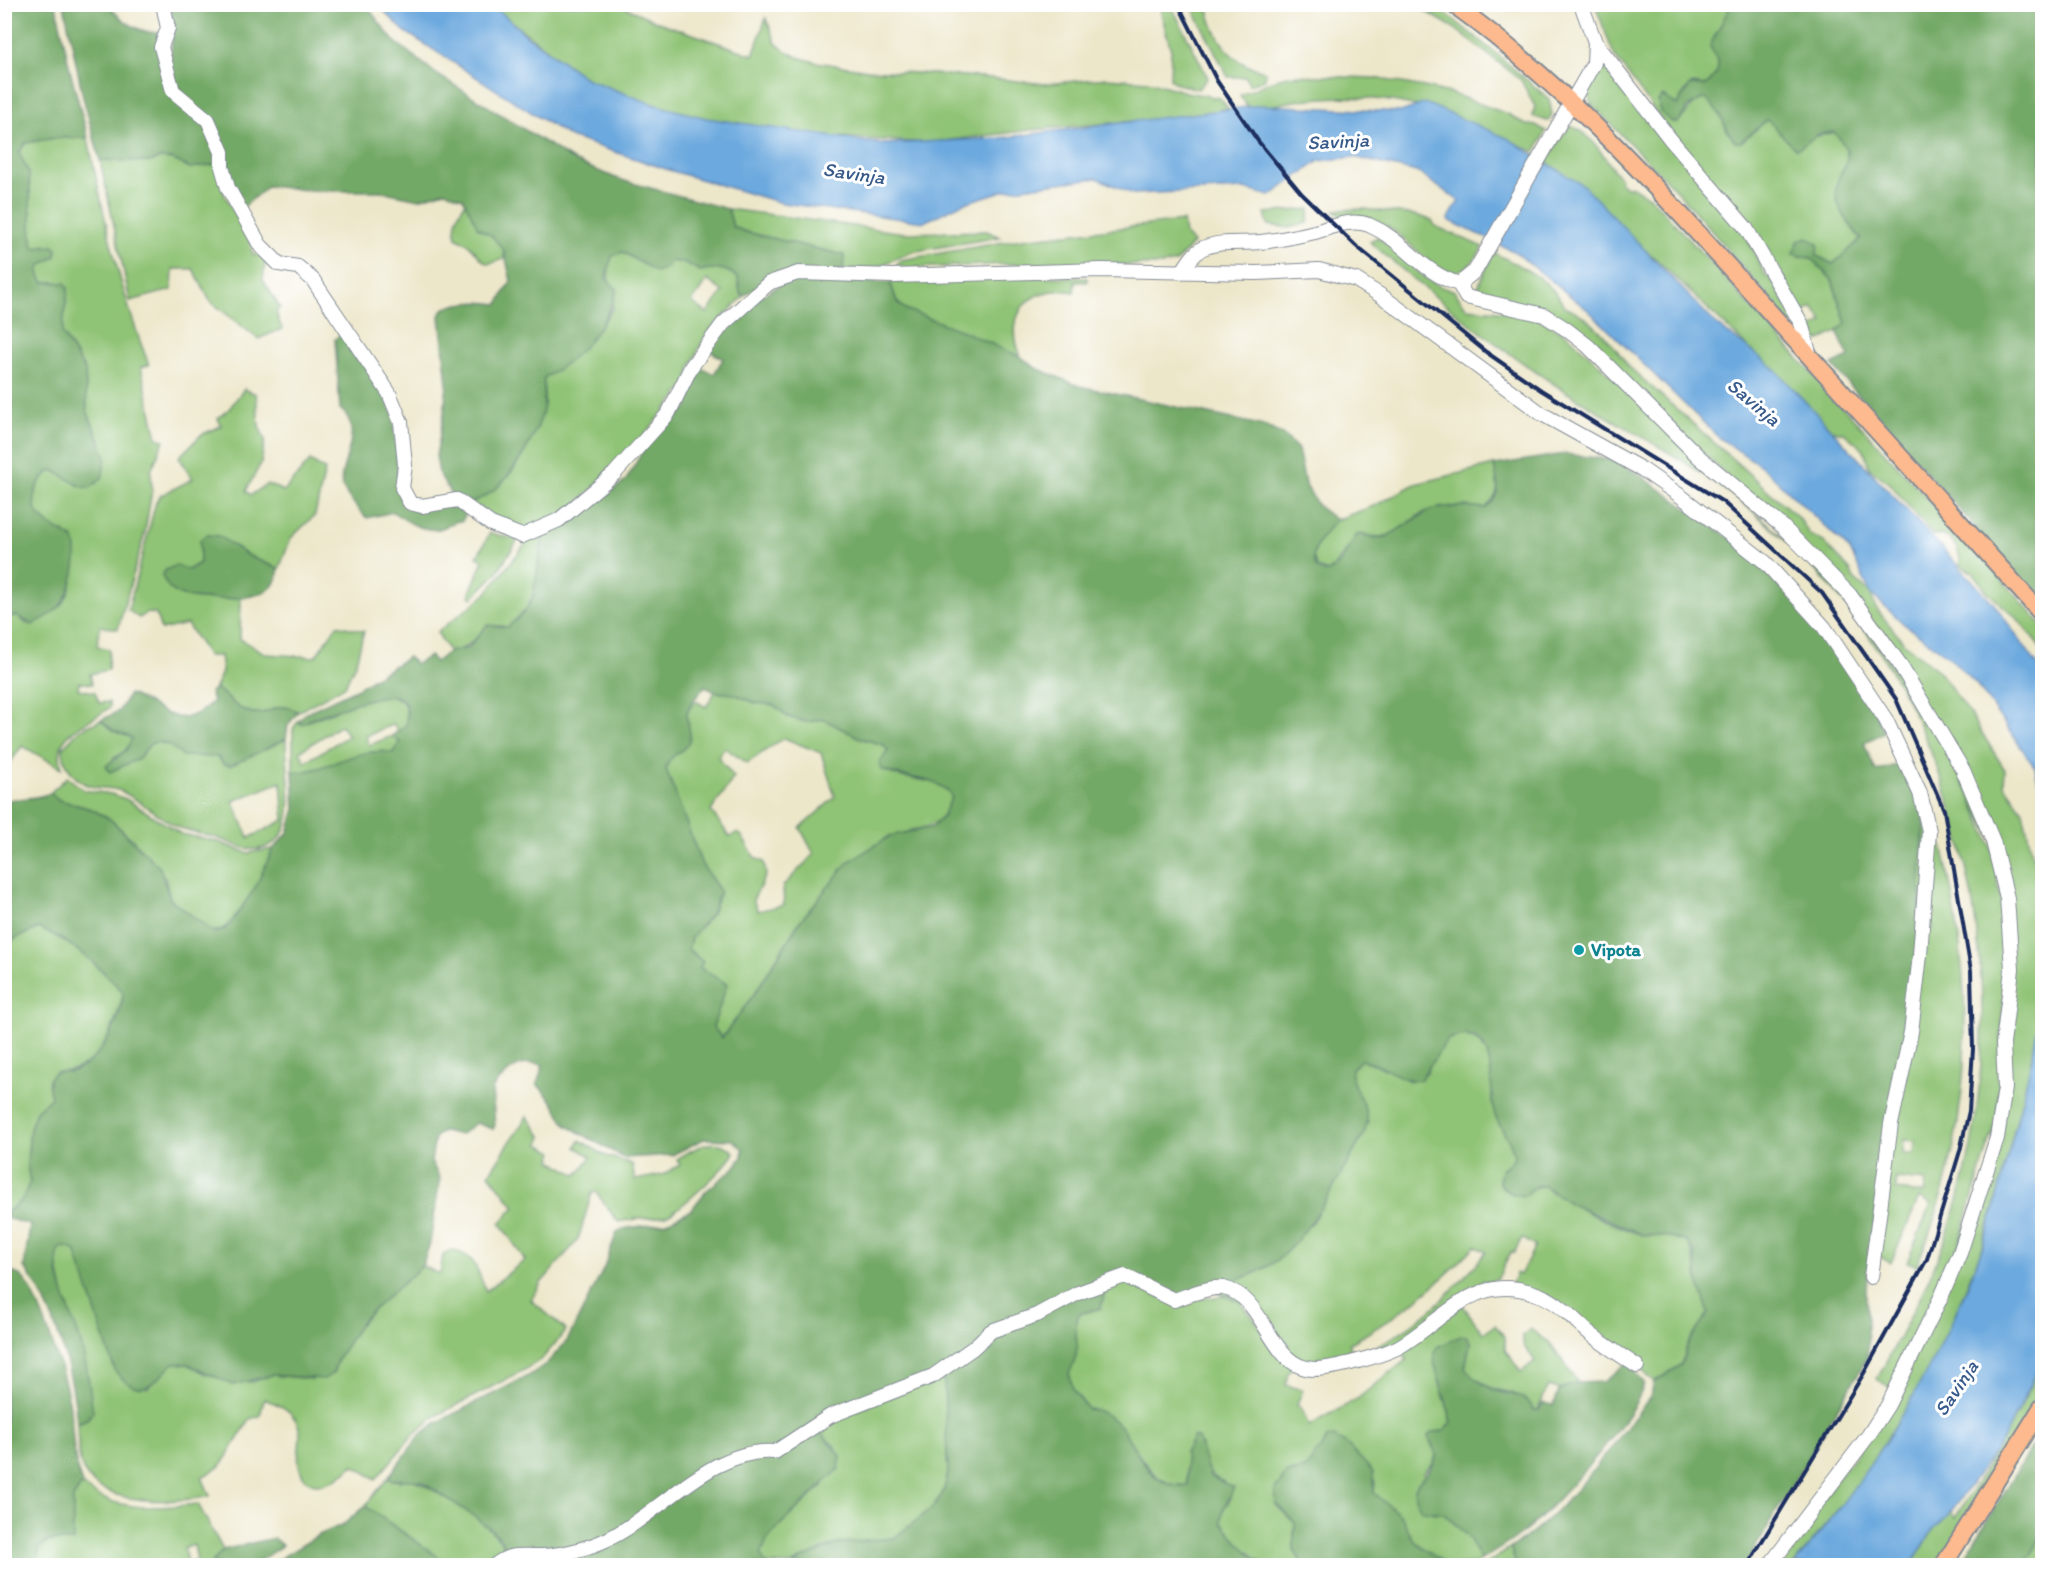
<svg xmlns="http://www.w3.org/2000/svg" width="2047" height="1570" viewBox="0 0 2047 1570" font-family="Itim,sans-serif">
  <style>
    .green { fill: #8fc374; stroke: #557969; stroke-width: 1.5; fill-rule: evenodd }
    .forest { fill: #73a966; stroke: #476c62; stroke-width: 1.5; fill-rule: evenodd }
    .water { fill: #6ca9de; stroke: #446c9e; stroke-width: 1.5 }
    .lines { fill: none; stroke-linecap: round; stroke-linejoin: round }
    .minor-casing { stroke: #848b94; stroke-width: 16 }
    .major-casing { stroke: #848b94; stroke-width: 20 }
    .minor { stroke: #fff; stroke-width: 14 }
    .major { stroke: #fcba8e; stroke-width: 16 }
    .rail { stroke: #1b2f5e; stroke-width: 4 }
    .culture-dot { fill: #0f9aa8; stroke: #fff; stroke-width: 2 }
    .labels { text-anchor: middle; stroke-width: 6; stroke-linejoin: round; paint-order: stroke }
    .culture-label { font-size: 18px; font-weight: bold; fill: #0d838f; stroke: #fff; text-anchor: start }
    .water-label { font-size: 20px; font-style: italic; fill: #375a8b; stroke: #fff }
  </style>
  <rect width="100%" height="100%" fill="#fff"/>
  <filter id="ink" filterUnits="userSpaceOnUse"><feTurbulence type="fractalNoise" baseFrequency=".0167" numOctaves="2"/><feDisplacementMap in="SourceGraphic" scale="12" xChannelSelector="R" yChannelSelector="G"/><feConvolveMatrix kernelMatrix="1 2 1 2 8 2 1 2 1" color-interpolation-filters="sRGB"/></filter>
  <filter id="wash" filterUnits="userSpaceOnUse"><feTurbulence type="fractalNoise" baseFrequency=".008" numOctaves="4" result="noise"/><feDisplacementMap in="SourceGraphic" scale="24" xChannelSelector="R" yChannelSelector="G"/><feGaussianBlur stdDeviation="1.35" result="paint"/><feColorMatrix in="noise" values="0 0 0 0 0 0 0 0 0 0 0 0 0 0 0 0 0 1.4 0 .05"/><feComposite in="paint" operator="in"/></filter>
  <g filter="url(#wash)">
    <rect width="100%" height="100%" fill="#ede7ca"/>
    <path class="green" d="M489,5H620L658,22L753,55L766,18L776,43L784,50L797,57L816,62L868,70L981,77L1045,84L1107,78L1148,81L1186,92L1220,98L1228,108L1194,116L1031,130L928,143L779,133L725,126L608,90L582,76Z
      M1159,5H1171L1208,78L1198,89L1177,84L1170,79L1171,50Z
      M1191,5H1207C1211,26 1223,53 1244,64C1251,68 1259,68 1266,73L1265,79L1249,85L1246,77H1228Z
      M1415,5H1435L1493,51L1549,99L1552,114L1548,121L1532,116L1535,107L1521,80L1454,28Z
      M1595,5H1731L1710,46C1720,66 1723,70 1705,86L1693,84L1686,89L1677,105L1669,100L1658,101L1662,113L1675,123C1688,117 1686,106 1704,98C1717,106 1724,117 1727,132L1741,142L1767,120L1780,129L1789,143L1835,132C1864,164 1831,178 1841,207C1844,219 1853,229 1861,239L1833,264L1817,256L1797,257L1811,258L1832,280L1846,324L1837,332L1818,341L1812,328L1823,322L1813,307L1802,313L1614,55Z
      M1607,69L1613,71L1743,229L1764,273L1773,282L1796,322L1792,325L1679,193L1591,104L1587,89L1598,73Z
      M1295,75L1375,78L1429,88L1453,94L1510,115L1526,125H1536L1546,131L1535,152C1510,141 1485,128 1459,119C1393,94 1318,89 1251,112L1240,95L1279,78Z
      M1569,126C1592,130 1606,163 1621,179L1620,182L1628,188L1631,186L1652,199L2006,584L2042,625V650L2017,618L1988,593L1973,573L1960,565C1961,550 1951,532 1933,535L1888,482L1869,468L1864,450L1844,433L1828,430L1785,383L1657,260L1544,165Z
      M55,138H88C103,214 120,292 149,365L141,367L157,438L164,440L151,471L152,490L145,532L118,629L100,626L97,646L109,649L108,670L90,674L92,684L79,682L78,689L95,692L99,703L109,702L110,707C88,726 51,730 62,768L22,746L5,770V617L17,616L27,624C36,619 52,614 60,606C80,586 70,556 65,533L51,526L37,513C30,497 38,477 53,470L80,486L102,446L87,411L85,370L62,333L68,288L57,282H43L39,273L40,266L56,256L46,245L35,248L32,245L29,173L19,153L25,143Z
      M160,158L172,159L190,168L218,164L224,194L249,238L253,255H257V250L266,258L263,280L280,308L276,312L282,329L258,339L210,301L193,269H173L172,290L130,301L100,160L150,162Z
      M466,202L478,228L492,236L504,250V259C482,267 486,263 472,248C468,243 461,240 456,237C453,223 458,212 466,202Z
      M728,209L905,233L987,231L1000,237L911,252L875,268L843,270L844,255L746,232L733,227Z
      M1310,209L1308,223L1289,228L1268,225L1265,213Z
      M1365,209L1415,215L1432,220L1435,226L1483,247C1448,308 1418,239 1381,224C1362,216 1352,227 1334,210Z
      M1183,221L1185,234L1193,243L1176,262L1162,265L1009,264L910,268L896,266L901,260L1022,239Z
      M1377,237C1405,252 1419,285 1453,290L1467,308L1530,314L1568,335L1846,597L1951,752L1991,846L2007,932L1997,1117L1957,1249L1892,1389L1877,1379C1909,1320 1941,1262 1959,1197C2011,1011 1975,779 1859,622C1828,580 1790,543 1750,509C1691,460 1620,427 1557,386C1491,343 1429,293 1370,242Z
      M623,251L637,261L666,268L671,261L686,263L700,271C715,267 727,268 738,278L740,293L744,296L706,334L691,366L686,385L632,450L570,510L524,530L495,524L497,519L479,507L475,509L469,504C477,500 487,496 494,490C513,475 543,427 544,402C544,394 543,386 544,378C573,362 594,336 613,308C609,289 605,275 612,256ZM707,280L723,292L707,313L692,302Z
      M1494,253C1519,265 1552,280 1564,306C1589,315 1614,344 1628,366L1799,518L1810,535L1824,542L1850,570L1854,579L1871,594L1875,607L1904,643L1939,671L1970,714L2005,770L2004,784L2023,811L2041,896L2042,984L2041,1014L2028,1076L1998,1193L1980,1253L1951,1324L1918,1391L1853,1490L1794,1565H1774L1893,1404L1990,1169L2011,1001L1999,851L1882,633L1745,493L1572,328L1478,294L1477,288Z
      M1015,276L1087,278V282H1075L1074,292C1029,284 1003,314 1021,357L905,309L897,302L890,282Z
      M244,389L256,394L259,426L265,440L261,463L246,491L251,495L267,484L284,491L310,461L325,470L315,515L291,538L279,569L247,555L233,545L200,540V563L188,570H166L162,575C173,606 215,598 241,597L240,639L266,654L315,657L337,625L364,631L356,662L345,686L298,712C277,699 271,716 253,713C235,711 229,696 215,688L222,672L220,656H208L187,624L161,630L156,614L147,613L139,618L128,610L156,502L161,495L193,479L179,457L201,435L221,426L218,418L229,409Z
      M1494,465C1498,484 1502,495 1485,508C1468,508 1451,504 1434,509C1405,516 1396,548 1362,533C1348,543 1342,561 1328,572L1317,568L1313,556L1321,537L1336,520L1376,505L1415,484Z
      M490,533L518,540L496,574L472,598L469,595L483,560L477,557Z
      M543,536L533,596L526,610L508,627C476,623 479,648 449,652L437,632L485,595L530,538Z
      M715,692L734,694L756,703L774,705L788,717L806,722L823,719L860,738L884,745L888,751L879,763C882,766 886,772 890,773C909,783 939,774 952,797C942,821 937,826 911,830L800,921L757,990L722,1038L713,1027L696,955L688,949L691,938L712,913L720,891L702,865L666,769C669,756 682,739 689,726C685,714 687,710 696,701L706,707ZM784,738L821,753L835,797L800,828L814,854L783,886L784,905L758,911L753,900L766,875L764,862L755,858L741,835L736,833L730,837L711,811L734,777L718,757L725,748L747,763Z
      M386,696C405,697 408,707 406,725L398,733L394,724L366,736L369,745L392,736L400,742L392,754L382,751L306,772H293V729L298,721L301,724L362,700ZM341,725L348,736L305,762L300,751Z
      M101,720L114,731L133,738L126,750L113,759H138L150,744L156,742L218,757L223,764L230,765L286,739C285,768 301,827 272,844C253,856 237,845 220,839C205,834 190,833 176,826C157,816 141,801 121,791C110,786 96,790 85,784C72,777 62,762 63,747L79,730ZM281,782L284,820L249,838L233,801Z
      M67,777L84,790L111,794L126,799L181,834L215,841L248,853L273,849C265,869 235,940 209,930L170,899L165,878L133,840L110,819L91,809L59,800L50,793Z
      M1928,803H1931C1975,961 1982,1112 1917,1265L1907,1262L1931,1204L1919,1198L1891,1263L1877,1255ZM1904,1140L1915,1141L1914,1153L1903,1154ZM1896,1178L1926,1181L1924,1193L1896,1190Z
      M39,928C72,941 99,966 123,992C123,1000 119,1007 117,1015C107,1044 94,1070 59,1072L51,1098L36,1111L30,1130L27,1164L30,1182L22,1200L9,1210L5,1218V943Z
      M1465,1035C1474,1039 1482,1042 1486,1051C1495,1069 1490,1089 1493,1107C1495,1126 1515,1141 1514,1159L1501,1171L1499,1182L1506,1191L1544,1186C1566,1204 1616,1227 1643,1235C1656,1238 1676,1233 1688,1243C1691,1246 1707,1304 1709,1313L1688,1343L1681,1365L1654,1382C1614,1340 1562,1314 1511,1286L1516,1273L1520,1275L1535,1246L1522,1238L1514,1253L1511,1252L1498,1278L1490,1282L1483,1280L1476,1289L1405,1341L1315,1368L1287,1350L1289,1343L1286,1341L1283,1344L1253,1306L1208,1288L1311,1224L1368,1123L1351,1077L1352,1069L1361,1060L1387,1068L1409,1081L1427,1073L1432,1060L1448,1039ZM1475,1246L1486,1252C1448,1298 1410,1334 1355,1356L1349,1344C1398,1317 1437,1287 1475,1246Z
      M527,1116L542,1137L539,1144L554,1152L551,1161L577,1175L591,1157L576,1147L580,1140L604,1155L632,1164L635,1180L662,1175L680,1165L677,1159C695,1148 716,1134 734,1152C730,1164 678,1212 665,1216C650,1219 633,1218 618,1222L596,1192L592,1193L578,1240L541,1283L531,1300L566,1330L564,1333L542,1359L526,1369L434,1417L413,1435L376,1479L353,1465C339,1481 306,1498 299,1465C296,1449 305,1434 295,1419C288,1407 276,1404 264,1399L260,1416L250,1419L221,1466L202,1477L210,1496C175,1503 96,1508 81,1465C77,1453 78,1436 77,1423L87,1419L57,1262L58,1250L64,1246L75,1250L86,1278L147,1388L173,1363L188,1364L206,1374L252,1382L272,1375L312,1379L333,1373C348,1326 385,1297 422,1266L440,1274L443,1255L452,1250C478,1257 476,1269 486,1291L525,1260L500,1223L515,1207L489,1174Z
      M1114,1277L1173,1302L1223,1296L1240,1301L1293,1368L1288,1373L1286,1385L1303,1390L1297,1405L1302,1409L1309,1426L1357,1399L1407,1359L1400,1348L1405,1345L1408,1349L1413,1348L1410,1342L1462,1304L1483,1333L1495,1325L1505,1337V1350L1521,1372L1535,1361L1523,1344V1335L1530,1329L1550,1343L1578,1383L1559,1389L1548,1386L1538,1410H1533L1515,1394L1491,1388L1470,1375L1465,1368L1470,1343L1437,1374L1452,1422L1445,1431L1433,1432L1430,1441L1436,1455L1434,1463L1424,1473L1434,1513H1444L1469,1538L1481,1560L1473,1565H1448L1414,1541L1401,1516L1374,1493L1375,1481L1328,1438L1305,1469L1296,1473L1276,1505L1295,1523L1293,1548L1303,1565L1267,1566L1257,1560L1250,1552L1241,1549L1221,1523L1223,1510L1231,1498L1224,1482C1204,1474 1205,1466 1201,1446L1186,1468L1188,1485C1135,1491 1136,1413 1088,1409L1073,1390L1069,1372C1085,1344 1070,1337 1079,1314L1101,1308L1107,1282Z
      M2042,1359V1396L1976,1506L1935,1565L1911,1566L1935,1527L1950,1511L1955,1518C1988,1467 2018,1415 2042,1359Z
      M940,1377L944,1382L948,1474L943,1493L931,1509L894,1538L881,1541L865,1540L823,1549L792,1565L764,1564L761,1555L767,1540L781,1524L823,1485L835,1446C825,1439 821,1435 823,1423Z
      M409,1478C429,1485 505,1531 505,1552L494,1565H450L365,1506L387,1479L400,1481Z
      M82,1484C111,1513 161,1508 198,1504L223,1550L210,1565L39,1566V1548L49,1541L72,1515L73,1498ZM194,1545L197,1561L187,1563L184,1548Z
      M2042,1536V1565L2025,1566Z
      M1511,1548L1516,1565L1483,1566Z"/>
    <path class="forest" d="M5,4L56,5L70,70L88,138H55L25,143L19,153L29,173L32,245L35,248L53,246L57,249L56,256L40,266L39,273L43,282L65,283L68,288L62,333L85,370L87,411L106,457L102,478L90,488L80,486L53,470C38,477 30,497 37,513L51,526L74,539C80,557 72,593 59,607C52,615 41,620 32,625L17,616L4,617Z
      M64,5H109C120,21 143,36 163,32L161,67L211,136L218,164L190,168L172,159L160,158L150,162L100,160L83,97Z
      M170,5H366L393,40L438,75L576,162L621,180L728,209L733,227L746,232L844,255L843,270L768,280L744,296L740,293L738,278C727,268 715,267 700,271L686,263L671,261L666,268L656,272L623,252L612,256L606,278L617,289C608,326 577,360 544,378C543,386 544,394 544,402C543,427 513,475 494,490C487,496 477,500 469,504L454,500L439,473L436,456L444,413L447,384L440,316L443,309C461,301 479,301 498,304L511,281L504,250L492,236L478,228L463,198L445,191L419,199L380,191H317L268,186L241,209L221,140L176,85L170,63L174,23Z
      M1731,5H2042V603L1832,365L1849,357L1837,332L1846,323L1832,280L1811,258L1793,254L1798,241L1807,237L1818,244L1817,256L1833,264L1861,239C1851,226 1834,206 1836,188C1840,161 1861,162 1834,132L1819,134L1797,149C1785,141 1779,129 1767,120L1740,142H1735C1723,127 1722,110 1704,98L1688,107L1678,123C1666,122 1660,112 1658,101L1663,96L1677,105L1690,85L1705,86C1723,70 1720,66 1710,46Z
      M792,280L890,282L897,302L905,309L965,332L1021,357L1036,368L1079,386L1265,426L1285,436L1298,449L1305,484L1318,506L1336,520C1326,531 1303,556 1319,570C1322,572 1324,573 1328,572C1343,565 1348,545 1358,534L1374,538L1386,537L1432,509L1464,506L1486,508C1502,495 1498,484 1494,465L1565,454L1613,460L1637,473L1732,540L1803,608L1866,694L1884,732L1864,743L1876,771L1903,763L1924,816L1917,974L1869,1252L1866,1290L1868,1357L1745,1565H1516L1511,1548C1569,1510 1609,1450 1651,1396L1654,1382L1681,1365L1688,1343L1709,1313L1699,1285L1694,1252L1687,1242L1671,1237L1643,1235L1571,1204L1544,1186H1536L1525,1196C1512,1195 1508,1193 1499,1182L1501,1171L1514,1159C1515,1142 1496,1126 1493,1108C1489,1082 1498,1019 1448,1039L1420,1080C1399,1082 1382,1063 1361,1060L1352,1069C1349,1094 1375,1104 1364,1134C1341,1173 1308,1241 1270,1265C1243,1282 1205,1288 1174,1297L1143,1282H1107L1101,1308L1079,1314C1070,1336 1085,1345 1069,1373L1073,1390L1088,1409C1140,1413 1131,1492 1188,1485L1185,1453L1194,1436L1198,1438L1210,1476L1234,1488L1223,1510L1222,1523C1237,1540 1247,1555 1267,1565H792L803,1558L840,1543L894,1538L931,1509L943,1493L948,1474L944,1382L940,1377L823,1423C820,1439 833,1444 841,1456L839,1469L781,1524L767,1540L761,1555L766,1565H494C498,1560 507,1553 504,1545C499,1529 438,1493 422,1482C409,1478 399,1481 387,1479L420,1435L436,1423L530,1375L547,1363L567,1341L604,1268L617,1232L627,1228L665,1223L691,1210L706,1191L734,1168L742,1157L743,1149L733,1140L704,1139L672,1155L624,1158L566,1125L552,1101L537,1084L543,1065C520,1058 505,1073 492,1089L495,1125L493,1129L476,1123L460,1135L444,1131L435,1137L431,1162L440,1178L430,1243L422,1266L364,1318L338,1358L333,1373L324,1379L272,1375L233,1385L188,1364L174,1363C151,1385 141,1401 115,1371L75,1250L64,1247L58,1250C54,1280 71,1311 80,1340C87,1364 90,1387 93,1413L87,1419L77,1423C73,1372 55,1308 24,1267L30,1225L6,1218L9,1211L22,1200L30,1182L27,1164L30,1129L36,1111L51,1098C50,1092 46,1081 51,1076C57,1069 66,1073 73,1071C100,1063 123,1017 123,992C99,966 72,941 38,928L5,943V801C19,797 37,800 50,793L59,800L91,809L110,819L160,868L170,899L215,933L225,929L235,917L255,888L273,849L288,833L295,809L293,772C328,772 357,745 393,753L400,742L392,736L406,725C407,716 409,701 398,697C381,691 317,716 301,724L298,721L307,712L358,688L408,657L416,664L430,656L435,662L449,652L468,648L487,625L508,627L526,610L533,596L543,536L592,507L626,480L649,440L676,419L688,406L701,368L714,374L723,359L709,350C728,319 758,293 792,280ZM705,686L715,692L734,694L756,703L774,705L788,717L807,722L823,719L860,738L884,745L888,751L879,763L881,769C902,781 939,774 952,797L942,818L932,827L890,836L848,862L800,921L757,990L722,1038L713,1027L727,984L700,968L703,962L688,949L691,938L712,913L720,891L702,865L666,769C669,754 679,755 687,745C695,735 685,723 687,713C688,705 700,693 705,686Z
      M340,335L356,357L377,376L393,415L399,482L404,498L456,508L466,513L462,521C452,520 449,527 439,529C423,532 406,521 393,512L367,518C361,513 344,493 342,485C337,467 367,429 340,409L335,339Z
      M207,535L219,536L247,555L279,569C277,577 276,585 268,590C252,600 193,603 176,593C168,588 165,583 162,575L166,570L176,565L188,570L200,563V540Z
      M215,688C229,696 235,710 253,713C271,716 277,699 298,712L288,725L286,739L230,766L223,764L218,757L183,756L166,743L156,742L150,744L138,759L110,772L106,766L126,750L132,738L114,731L101,720L119,711L129,694C163,706 178,736 213,701L210,692Z
      M5,1270C10,1272 18,1273 22,1277C38,1291 65,1379 69,1402C74,1431 71,1456 82,1484L73,1498V1541H49L39,1548V1565H5Z
      M1463,1335L1468,1337L1470,1343L1465,1368C1472,1377 1486,1387 1497,1391C1512,1396 1525,1393 1534,1410H1539L1543,1403L1554,1405L1559,1389L1578,1383L1603,1382L1627,1363L1644,1383C1638,1415 1549,1514 1520,1535C1508,1544 1494,1552 1481,1560L1469,1538L1444,1513L1422,1511C1400,1481 1433,1479 1436,1457C1437,1448 1430,1444 1428,1436L1432,1432L1445,1431L1452,1422L1433,1359L1437,1347Z
      M2042,1430V1536L2025,1565H1960Z
      M1334,1437L1347,1444L1373,1472L1374,1493L1401,1516L1414,1541L1448,1565H1303L1293,1548L1295,1523L1276,1504L1275,1489L1287,1473L1305,1469L1328,1438Z
      M365,1506L450,1565H269L319,1535L344,1524Z
      M273,1538L283,1545L253,1565H210L223,1550Z"/>
    <path class="water" d="M378,5H493L527,36L587,79L655,105L706,118L882,144L1000,138L1262,105L1401,112L1425,103L1509,139L1584,186L1716,324L1773,367L1994,604L2042,671V797L2035,767L1977,685L1947,655L1905,625L1871,594L1850,550L1761,466L1718,437L1589,311L1515,252L1448,220L1459,201L1417,172L1354,157L1319,161L1270,196L1244,189L1133,194L1097,178L1006,190L961,204L924,222L782,203L672,171L570,137L404,31Z
      M2042,984V1359L2004,1438L1947,1517L1935,1527L1911,1565H1794C1872,1472 1938,1368 1980,1254C1994,1216 2002,1175 2013,1136C2026,1086 2039,1036 2042,984Z"/>
  </g>
  <g filter="url(#ink)">
    <g class="lines">
      <defs>
        <path id="minor" d="M163,4L168,28L161,47L173,91L208,120L222,152V167L228,188L260,245L279,264L298,267L313,280L389,393L401,422L405,465L402,488L410,503L422,506L457,500L491,524L522,536L559,520L614,474L668,414L691,367L723,324L769,283L798,273L892,276L1101,270L1257,273L1319,270L1356,280L1383,297L1542,414L1643,470L1682,497L1765,562L1824,627L1886,720L1920,793L1929,831L1920,955L1911,1032L1891,1124L1871,1277
          M1581,4L1595,42L1671,140L1746,228L1801,323L1810,356
          M1182,272C1187,265 1194,252 1203,248C1222,240 1241,244 1261,242C1279,240 1298,236 1315,232C1332,227 1351,218 1369,225C1406,241 1420,272 1459,284L1466,297L1544,315L1566,329L1588,346L1699,457L1782,526L1850,595L1899,663L1963,770L1993,841L2007,898L2012,969L2003,1044L2005,1088L1997,1138L1960,1253L1942,1295L1888,1405L1868,1436L1769,1566
          M1459,284L1475,271L1594,63L1595,42
          M494,1566C512,1551 522,1557 542,1556C563,1555 589,1548 608,1539C660,1514 713,1446 775,1452L830,1416L933,1376L973,1348L991,1331L1037,1315L1078,1293L1125,1276L1174,1300C1187,1296 1209,1286 1223,1288C1267,1296 1268,1368 1314,1369C1333,1369 1386,1355 1402,1345C1450,1315 1479,1269 1542,1296C1560,1303 1577,1323 1592,1335C1606,1346 1622,1356 1637,1366"/>
        <path id="major" d="M1453,4C1567,86 1663,194 1756,297C1852,403 1947,508 2042,614
          M1943,1566L2042,1407"/>
      </defs>
      <use href="#minor" class="minor-casing"/>
      <use href="#major" class="major-casing"/>
      <use href="#minor" class="minor"/>
      <use href="#major" class="major"/>
      <path class="rail" d="M1178,4L1217,81L1258,141L1302,194L1356,246L1486,352L1541,390L1723,502L1822,593L1896,699L1944,810L1971,971L1973,1049L1969,1111L1960,1151L1927,1259L1864,1373L1747,1566"/>
    </g>
  </g>
  <circle class="culture-dot" cx="1579" cy="950" r="6"/>
  <g class="labels">
    <g class="culture-label">
      <text x="1591" y="956">Vipota</text>
    </g>
    <g class="water-label">
      <text transform="translate(1338 141) rotate(-3)" y="7">Savinja</text>
      <text transform="translate(854 173) rotate(8)" y="7">Savinja</text>
      <text transform="translate(1754 402) rotate(40)" y="7">Savinja</text>
      <text transform="translate(1956 1388) rotate(-56)" y="7">Savinja</text>
    </g>
  </g>
  <rect width="2047" height="1570" fill="none" stroke="#fff" stroke-width="24"/>
</svg>
